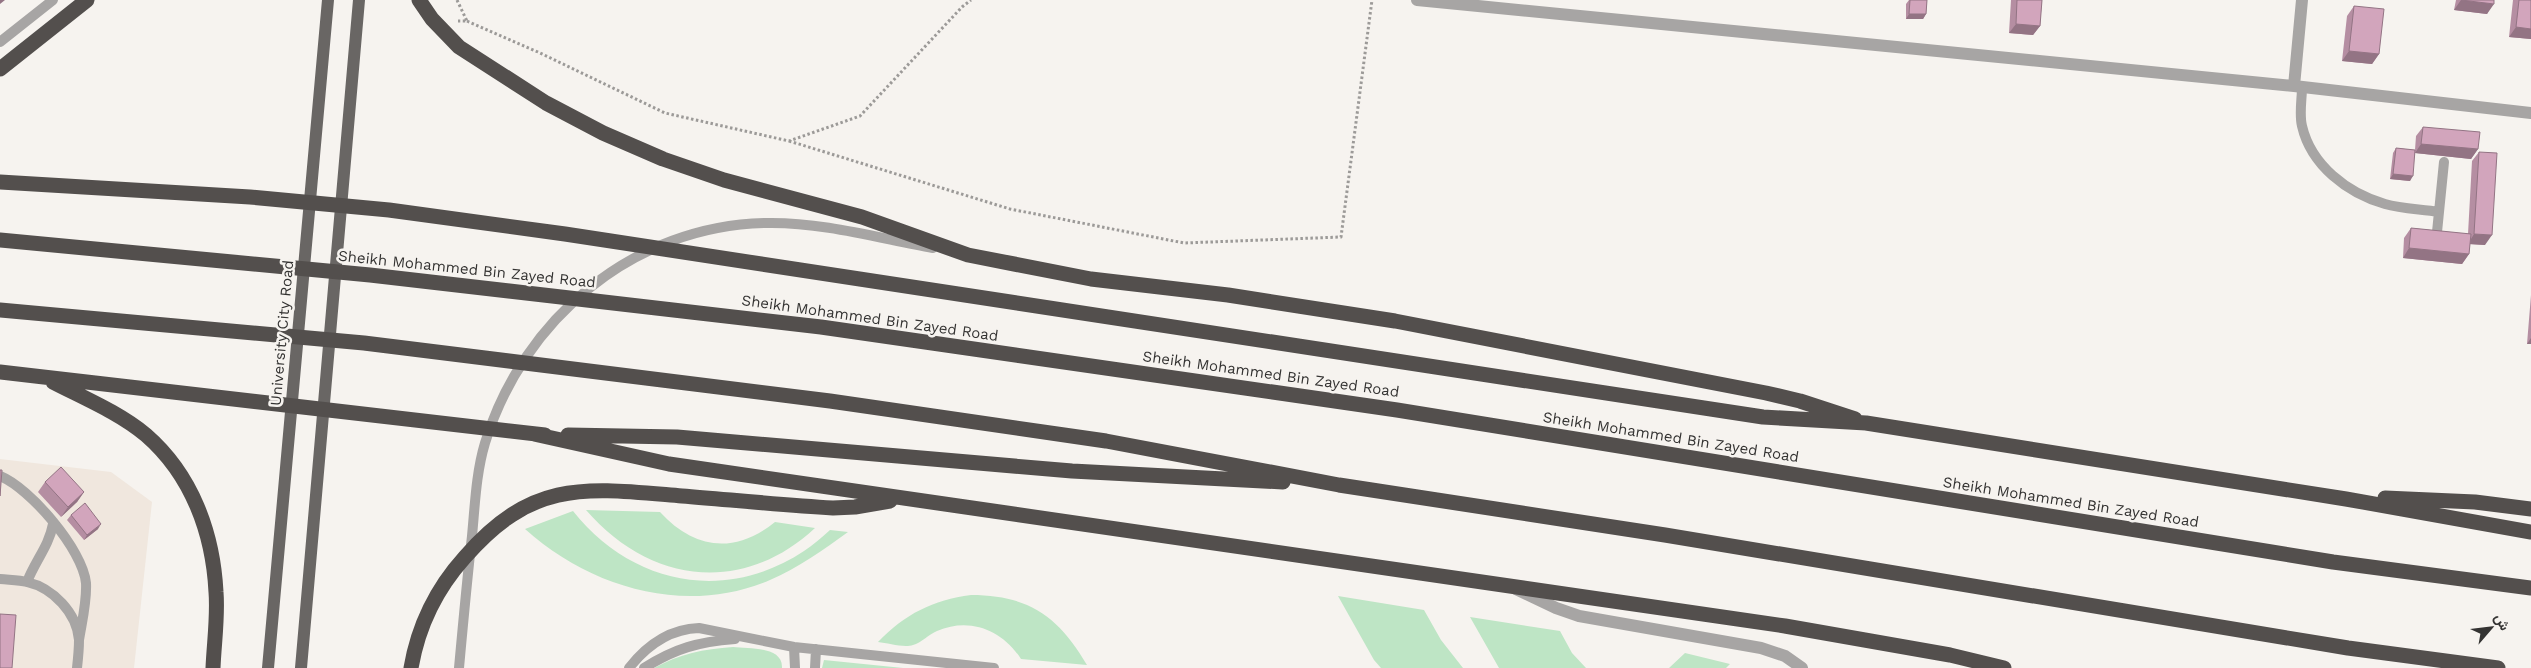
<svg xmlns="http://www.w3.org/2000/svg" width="2531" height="668" viewBox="0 0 2531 668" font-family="'Work Sans',Vazirmatn,sans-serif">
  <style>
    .built { fill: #f0e7de }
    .green { fill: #bee5c5 }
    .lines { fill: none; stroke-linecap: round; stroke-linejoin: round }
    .path { stroke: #9c9a98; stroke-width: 3; stroke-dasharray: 2.5 2.5; stroke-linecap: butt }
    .service { stroke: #a7a5a4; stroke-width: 10 }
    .minor { stroke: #a7a5a4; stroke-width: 12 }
    .tertiary { stroke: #a7a5a4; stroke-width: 12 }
    .primary { stroke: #696664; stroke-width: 12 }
    .motorway { stroke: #534f4d; stroke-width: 15 }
    .wall { fill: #b58ea2 }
    .shaded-wall { fill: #937484 }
    .building { fill: #d2a5bc; stroke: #937484 }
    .labels { text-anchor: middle; stroke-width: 5; stroke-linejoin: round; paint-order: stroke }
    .street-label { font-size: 15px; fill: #343332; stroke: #f6f3ef }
  </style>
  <rect width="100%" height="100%" fill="#f6f3ef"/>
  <path class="built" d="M0,459L111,472L152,502L134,668H0Z"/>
  <path class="green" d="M586,510L660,512C694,549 734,555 775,522L815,528C742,596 649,583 586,510Z
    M573,511C631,584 724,604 804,551C813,545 822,537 830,530L848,532C823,550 798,568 770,580C685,616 591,588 525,529Z
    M971,595C1029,595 1059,617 1087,665L1021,659C1002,630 970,617 937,631C929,634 921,643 913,645C904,648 888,643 878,642C905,614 933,600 971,595Z
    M1338,596L1424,610L1441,640L1463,668H1381L1374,660Z
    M1470,617L1560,631L1572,653L1586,668H1499Z
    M733,647C749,649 783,646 782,668H654C680,654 703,649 733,647Z
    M1685,653L1730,664L1726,668H1669Z
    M824,660L903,668H822Z"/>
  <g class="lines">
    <path class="path" d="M457,0L467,21H458
      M467,21L538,52L665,113L789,141L860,116L962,7L971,0
      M789,141L1010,209L1184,243L1341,237L1372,0"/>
    <path class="service" d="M0,42L53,0
      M2302,87C2302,99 2299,114 2302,126C2311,165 2347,193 2385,204C2402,209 2421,209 2439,212
      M2437,232L2444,162
      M0,476C30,488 83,550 86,583C87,602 82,621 79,640
      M0,579C9,580 19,580 27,582C53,588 77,613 79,640C79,649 78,659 77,668
      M27,582C35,561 49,546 53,524
      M794,647L795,668
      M459,668C463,624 467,580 472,536C475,505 476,473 485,443C523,319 634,225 767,223C822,222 878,238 933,248
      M629,668C647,645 670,629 699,628L794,647L994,668
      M644,668C676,648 698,642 735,639
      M815,668L816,649"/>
    <path class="minor" d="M1417,0L2294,86L2531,113
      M2294,86L2302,0"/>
    <path class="tertiary" d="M1516,589L1556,608L1579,616L1761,648L1785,656L1802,668"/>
    <path class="primary" d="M268,668L328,0
      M301,668L359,0"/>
    <path class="motorway" d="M419,0L432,19L459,47L546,103L603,133L663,159L724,180L862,217L968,255L1091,279L1228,295L1395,321L1766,393L1800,401L1855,419
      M0,69L87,0
      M0,182L250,197L389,210L565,234L1763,417L1866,423L2346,499L2531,532
      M0,240L370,275L821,327L1397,410L2333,562L2531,588
      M0,310L364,343L830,401L1106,441L1339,485L1665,535L2348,648L2498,668
      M0,372L545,435
      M53,382C84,398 120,413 146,435C192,475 213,533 216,592C218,617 214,643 213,668
      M534,434L669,464L1785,626L1950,655L2004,668
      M568,435L677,437L1072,471L1283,482
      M2385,498L2475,502L2531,509
      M411,668C418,627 437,588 465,557C534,478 587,488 682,496C732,500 783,505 833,508L855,507L890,501"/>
  </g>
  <path class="wall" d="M1909,0H1927L1926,14L1923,19H1906V4Z
    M2011,0H2042L2040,26L2033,35L2009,33Z
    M2456,0H2494L2487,14L2454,10Z
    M2513,0H2531V39L2509,37Z
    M2354,6L2379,54L2372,64L2342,61L2347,16Z
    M2423,127L2478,149L2471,159L2415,153L2410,181L2390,179L2393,153L2396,148L2415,150L2416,136Z
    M2479,152L2485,245L2470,244L2469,254L2462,264L2403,258L2404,238L2411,228L2468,234L2472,161Z
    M2531,295V344H2527Z
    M45,482L84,492L77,502L61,517L38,492Z
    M71,515L98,529L84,540L67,520Z"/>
  <path class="shaded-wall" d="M0,0H5L0,4Z
    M2461,0L2494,4L2487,14L2454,10Z
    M1909,14H1926L1923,19H1906Z
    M2016,24L2040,26L2033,35L2009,33Z
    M2516,27L2531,29V39L2509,37Z
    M2349,51L2379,54L2372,64L2342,61Z
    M2421,144L2478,149L2471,159L2415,153Z
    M2393,174L2413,176L2410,181L2390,179Z
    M2474,234L2492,235L2485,245L2468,244Z
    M2409,248L2469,254L2462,264L2403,258Z
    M2531,338V344H2527Z
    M84,492L77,502L61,517L68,507Z
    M101,524L98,529L84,540L87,535Z"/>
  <path class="building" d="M1910,0H1927L1926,14H1909Z
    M2017,0H2042L2040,26L2016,24Z
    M2461,0H2494V4Z
    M2519,0H2531V29L2516,27Z
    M2354,6L2384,9L2379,54L2349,51Z
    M2423,127L2480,132L2478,149L2421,144Z
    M2396,148L2415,150L2413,176L2393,174Z
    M2479,152L2497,153L2492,235L2474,234Z
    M2411,228L2471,234L2469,254L2409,248Z
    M61,467L84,492L68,507L45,482Z
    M0,470H2L0,496Z
    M85,503L101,524L87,535L71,515Z
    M0,614L16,615L12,668H0Z"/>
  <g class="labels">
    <g class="street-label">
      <text transform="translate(467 269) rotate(6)" y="5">Sheikh Mohammed Bin Zayed Road</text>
      <text transform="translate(870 318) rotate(8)" y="5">Sheikh Mohammed Bin Zayed Road</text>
      <text transform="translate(282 333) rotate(-85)" y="5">University City Road</text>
      <text transform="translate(1271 374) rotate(8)" y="5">Sheikh Mohammed Bin Zayed Road</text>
      <text transform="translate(1671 437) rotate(9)" y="5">Sheikh Mohammed Bin Zayed Road</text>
      <text transform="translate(2071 502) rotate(9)" y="5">Sheikh Mohammed Bin Zayed Road</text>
    </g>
  </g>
  <g transform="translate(2491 628) rotate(62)" stroke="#f6f3ef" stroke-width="4" paint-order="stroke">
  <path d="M0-4L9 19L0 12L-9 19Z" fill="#343332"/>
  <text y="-8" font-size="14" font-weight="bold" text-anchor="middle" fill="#343332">ش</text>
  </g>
</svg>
